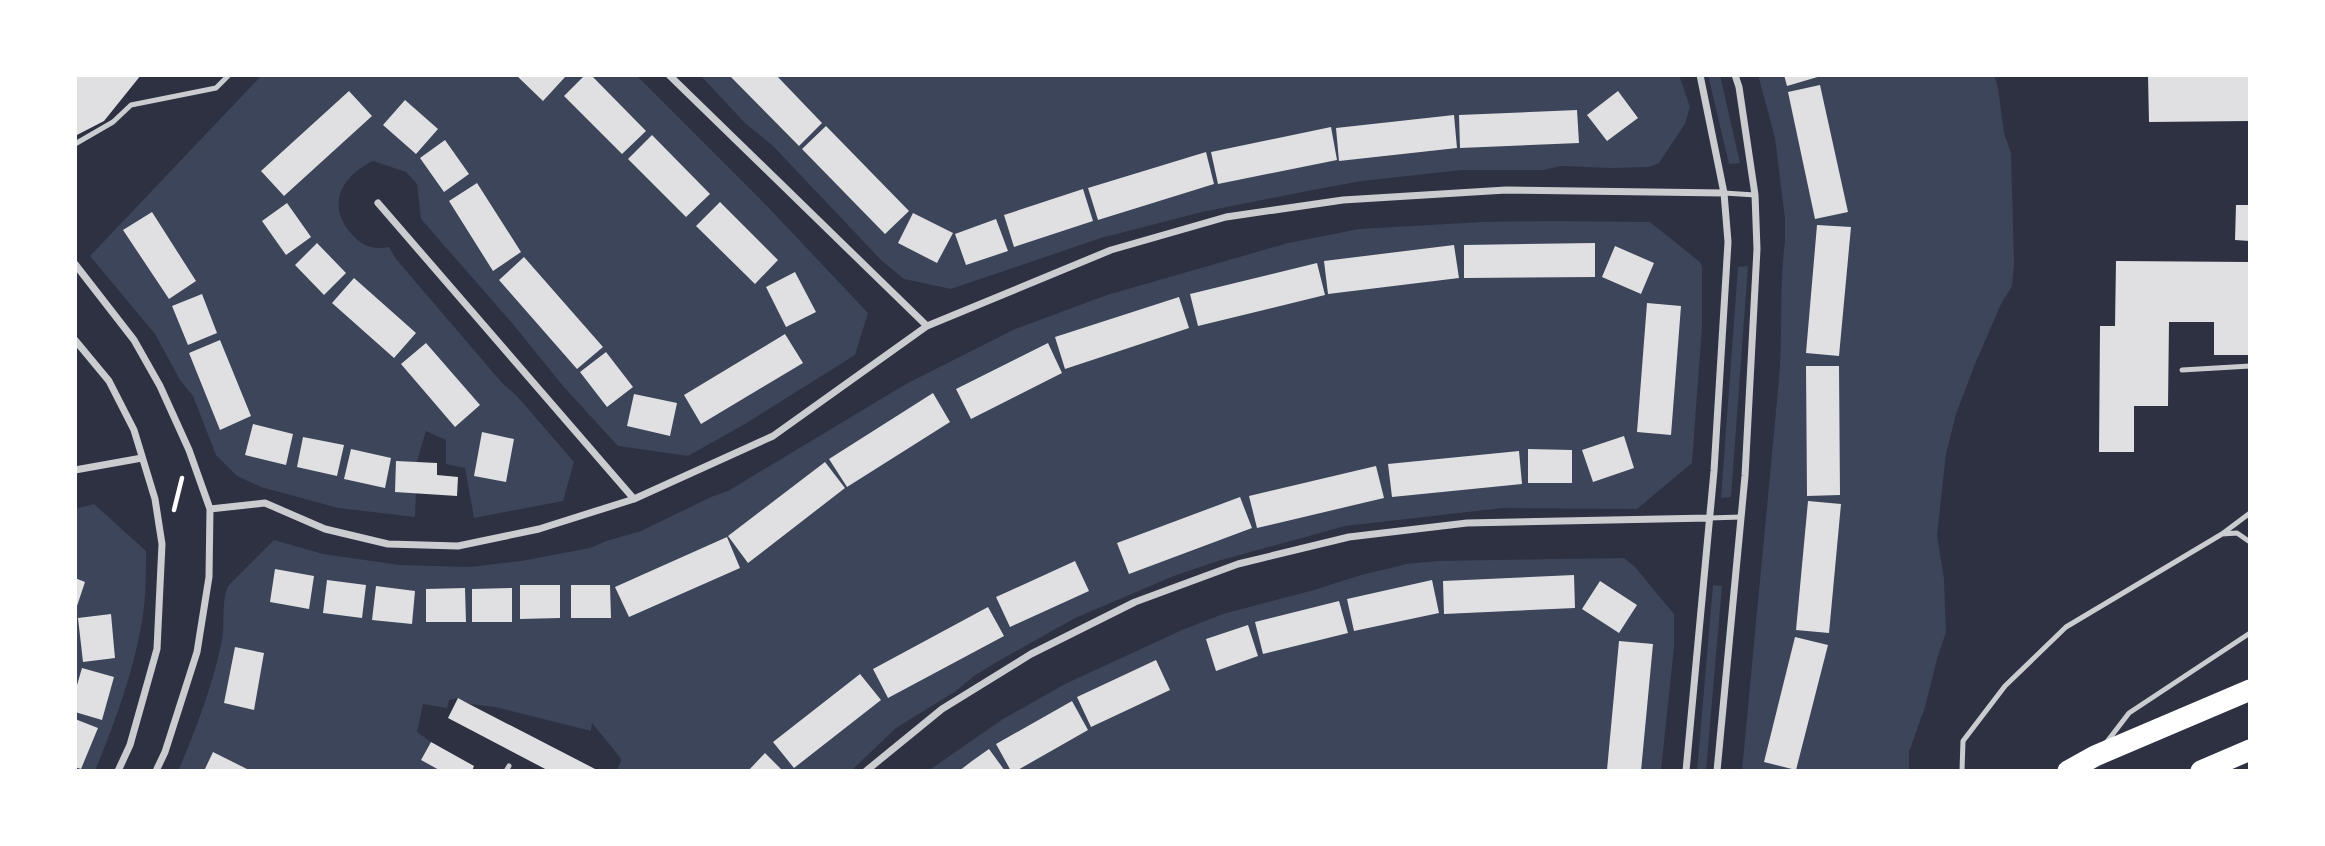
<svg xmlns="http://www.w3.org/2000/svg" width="2325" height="846" viewBox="0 0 2325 846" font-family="'Exo 2',sans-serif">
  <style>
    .green { fill: #3c4559 }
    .building { fill: #e0e0e3 }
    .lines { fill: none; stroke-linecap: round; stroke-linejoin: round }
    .path { stroke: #fff; stroke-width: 4.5 }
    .service { stroke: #caccd0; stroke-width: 5 }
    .minor { stroke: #caccd0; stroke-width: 7 }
    .motorway { stroke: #fff; stroke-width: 21 }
  </style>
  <rect width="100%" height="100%" fill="#2d3142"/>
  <path class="green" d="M262,75H636L768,207L868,313L855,355L745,424L688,456L618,446L563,386L512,323L421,219L417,184L406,172L373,161C343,175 326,204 350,232C362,246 371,250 389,247L396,259L503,384L517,396L574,462L563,501L474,518L465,468L446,464V440L426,431L417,461L415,517L338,508L261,487L237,476L216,455L193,396L180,380L155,334L90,256Z
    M700,75H1679L1690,107L1685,124L1659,163L1649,167L1611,168L1561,166L1544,170H1462L1362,181L1323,188L1202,212L1101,238L951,289L904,279L881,260L773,146L745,123Z
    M1708,75H1720L1740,163L1729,164Z
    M1758,75H1994L1998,88L2004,133L2011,153L2014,263L2012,286L2001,304L1975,364L1956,414L1946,454L1937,535L1944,579L1946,632L1937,659L1925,707L1909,752V771H1742C1754,640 1767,510 1779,379C1783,333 1779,286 1785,241V219L1775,138Z
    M1550,221L1650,222L1700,262L1702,267V326L1692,463L1637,509L1503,508L1345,526L1218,561L1174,576L1075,618L995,663L974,676L956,691L896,728L851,771H617L621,760L619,756L592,723L591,731L495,707L469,704L458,698L449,700L447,708L423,704L417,732L431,742L421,760L441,771H178C195,733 214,681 222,640C225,623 221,602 228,586L274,540L323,554L400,565L470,567L521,561L590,548L606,541L641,531L711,497L728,491L906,384L1015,329L1107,295L1288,243L1359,229L1482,222Z
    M1748,266L1731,497L1721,498L1738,267Z
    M94,504L146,551C146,579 146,605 140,632C131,679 113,727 95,771H75V509Z
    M1624,558L1635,567L1674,614V647L1661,771H928L1003,719L1065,684L1182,630L1223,614L1314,590L1361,575L1407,564L1436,561Z
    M1713,585L1722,586L1706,771H1697Z"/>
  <path class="building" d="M75,75H141L104,121L75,136Z
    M516,75H565L566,76L543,101Z
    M585,75H591L646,131L622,154L564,96Z
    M729,75H776L822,123L799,146Z
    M1784,75H1820L1821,76L1787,86Z
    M2148,75H2250V121L2149,122Z
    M1820,85L1848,212L1815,219L1788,92Z
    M349,91L372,116L284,196L261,171Z
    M1618,91L1638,118L1607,141L1587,115Z
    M405,100L438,129L416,154L383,125Z
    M1577,110L1579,143L1460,148L1459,115Z
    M1454,115L1457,148L1339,161L1336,128Z
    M826,126L909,211L885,234L802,149Z
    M1331,127L1337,160L1218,184L1211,152Z
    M652,135L710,194L686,217L628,159Z
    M445,140L469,174L444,192L420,158Z
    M1206,152L1214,184L1098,220L1088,188Z
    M477,183L521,252L493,271L449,201Z
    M1083,189L1093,221L1014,247L1004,215Z
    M720,202L778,260L755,284L696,226Z
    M287,203L311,237L286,255L262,221Z
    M2236,205H2250V241L2235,240Z
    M152,212L196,281L169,299L123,230Z
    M913,213L953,233L937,263L898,243Z
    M996,219L1008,251L966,265L955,234Z
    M1817,225L1851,227L1839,356L1806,353Z
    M317,243L346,273L324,295L295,265Z
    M1595,243V277L1464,278V245Z
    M1454,245L1459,278L1328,294L1324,261Z
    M1615,246L1654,263L1641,294L1602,277Z
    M524,257L603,347L577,369L499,280Z
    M2116,261L2250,262V355H2214V322H2169L2168,406H2134V452H2099L2100,326H2115Z
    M1317,263L1325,295L1198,326L1190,294Z
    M795,272L816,312L786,327L766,287Z
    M354,278L416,333L394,358L332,303Z
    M202,294L217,333L188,345L172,306Z
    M1179,297L1189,328L1065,369L1055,337Z
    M1647,303L1681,306L1671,435L1637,432Z
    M785,334L803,363L701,424L684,395Z
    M220,340L251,416L220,430L189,353Z
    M426,343L480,405L455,427L401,364Z
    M1048,343L1062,373L971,419L956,389Z
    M606,352L633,387L607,407L580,372Z
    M1806,366H1839L1840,495L1807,496Z
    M933,393L950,422L847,487L829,459Z
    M634,394L677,403L670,436L627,426Z
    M253,424L293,434L286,465L245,455Z
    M482,432L514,439L506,482L474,476Z
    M1624,436L1634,468L1593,482L1582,450Z
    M303,437L344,445L337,476L297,467Z
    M351,449L391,458L385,488L344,479Z
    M1528,449L1572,450V483H1528Z
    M1519,451L1522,484L1392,497L1388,464Z
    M396,461L437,463V475L458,477L457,496L395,492Z
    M825,462L845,488L748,563L728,536Z
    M1376,466L1384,498L1257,528L1249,496Z
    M1240,497L1252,528L1129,574L1117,543Z
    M1808,501L1841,504L1829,633L1796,630Z
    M727,537L740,568L629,617L615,587Z
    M1075,561L1089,591L1010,627L996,597Z
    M275,569L314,576L309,609L270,602Z
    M1574,575L1575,608L1444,614L1443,581Z
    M75,578L85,582L76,609H75Z
    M327,580L366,585L362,618L323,613Z
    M1432,580L1439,613L1354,631L1347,599Z
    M1600,581L1637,605L1619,633L1582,609Z
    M520,585H560V618L520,619Z
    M571,585H610L611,618H571Z
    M376,586L415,591L412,624L372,620Z
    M465,588L466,622H426V589Z
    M512,588V622H472V589Z
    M1339,601L1348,633L1263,654L1255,622Z
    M988,607L1004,636L888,698L873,669Z
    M111,614L115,658L83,662L78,618Z
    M1248,625L1258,656L1216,671L1206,639Z
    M1795,637L1828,645L1796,770L1764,762Z
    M1619,641L1653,644L1641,771L1607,770Z
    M235,647L264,653L254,710L224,703Z
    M1156,660L1170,690L1091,727L1077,697Z
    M82,668L114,677L102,720L75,712V692Z
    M860,674L881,700L794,768L773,742Z
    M458,698L469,704L599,771H549L448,718Z
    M1072,701L1088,730L1016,771H1011L996,744Z
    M75,719L98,728L81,769L75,767Z
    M431,742L474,766L472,771H441L421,760Z
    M989,749L1005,771H959L972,761Z
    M213,752L251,771H204Z
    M765,753L783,771H748Z"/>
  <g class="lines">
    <path class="path" d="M174,510L182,478"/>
    <path class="service" d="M75,144L113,122L131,105L216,88L229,75
      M1724,193L1755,195
      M2182,370L2250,366
      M1709,518L1741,517
      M2222,534L2250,513
      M2106,743L2129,713L2250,633
      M506,771L509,766
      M1962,771L1963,741L2005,686L2066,627L2222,534L2237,533L2250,542"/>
    <path class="minor" d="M669,75L927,326
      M378,203L634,499
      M75,264L134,340L160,386L189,450L210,509L209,577L197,652L165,752L156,771
      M75,340L109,381L134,430L155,499L162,544L157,649L130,745L118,771
      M75,470L142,458
      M210,509L265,503L325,529L388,544L458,546L539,529L634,499L773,436L927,326L1111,250L1226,217L1343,200L1506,190L1724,193
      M866,771L942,709L1031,654L1135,602L1238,564L1349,537L1467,523L1709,518
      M1686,771L1714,471L1728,242L1724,193L1700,75
      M1717,771L1745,476L1757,249L1755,195L1739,87L1735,75"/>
    <path class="motorway" d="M2068,771L2095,756L2250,690
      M2201,771L2250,750"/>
  </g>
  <rect width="2325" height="846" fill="none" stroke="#ffffff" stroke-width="154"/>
</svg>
